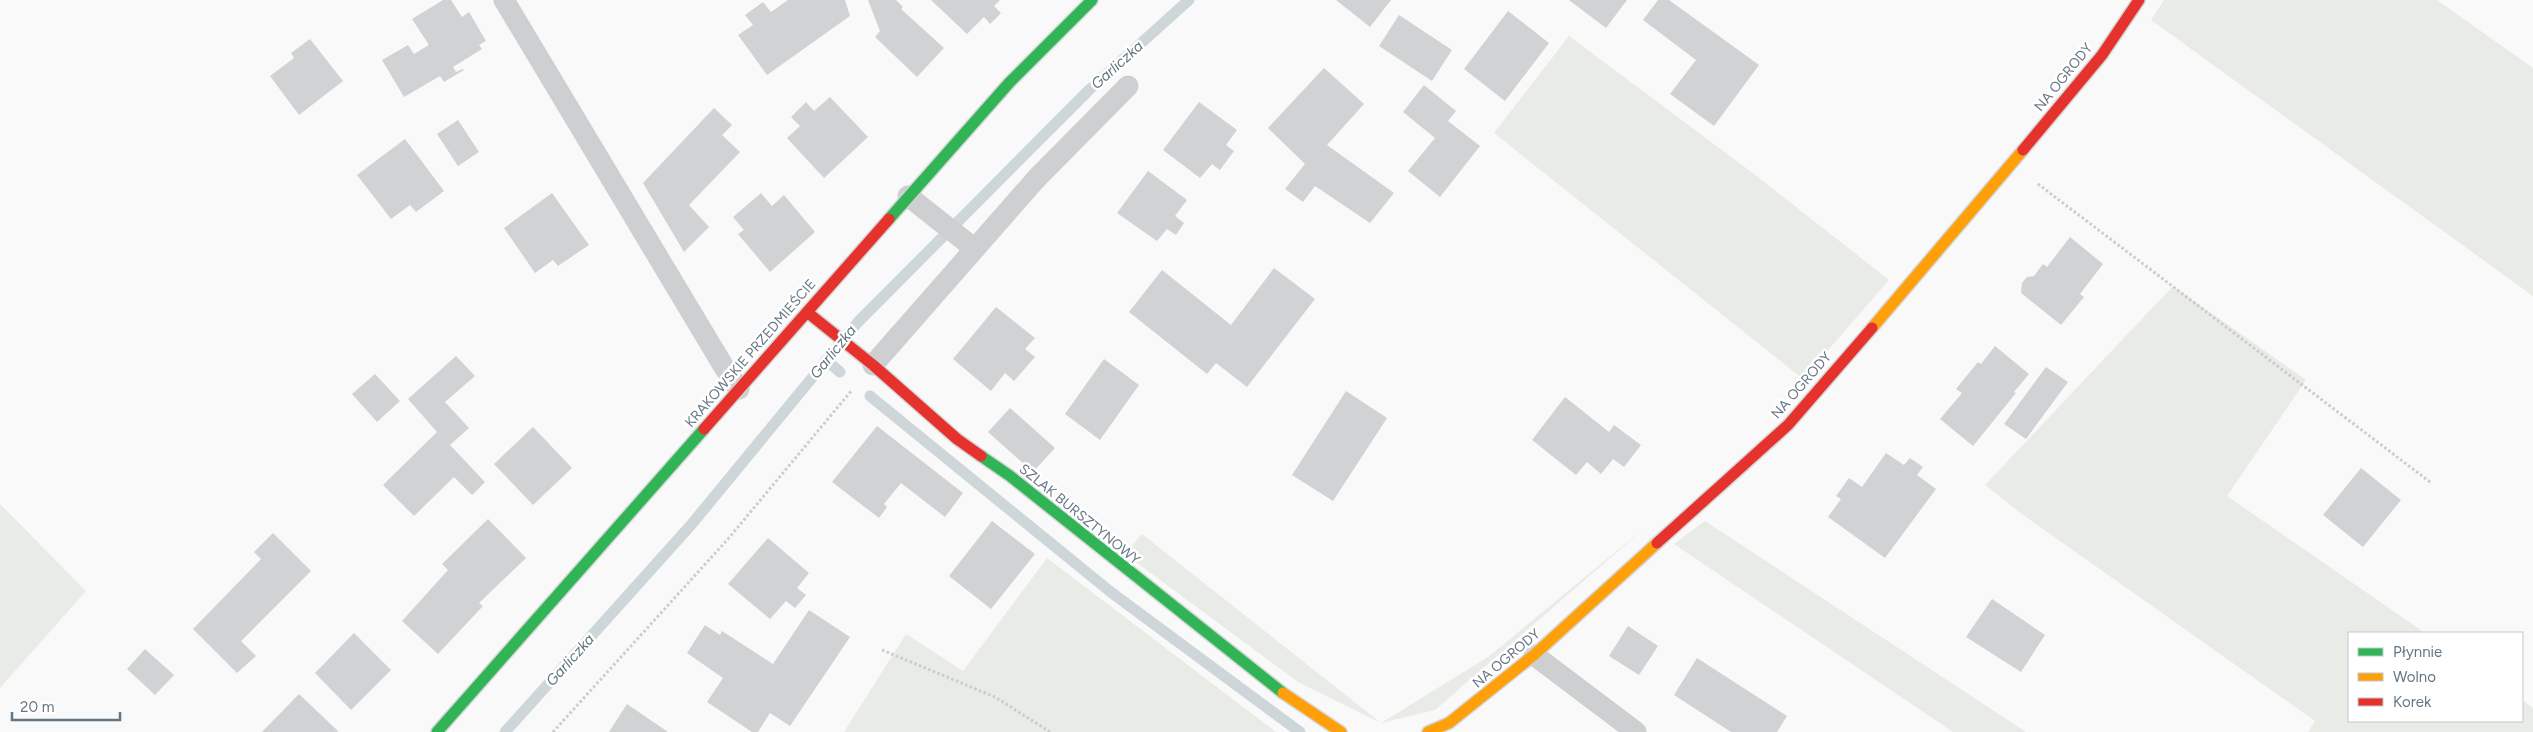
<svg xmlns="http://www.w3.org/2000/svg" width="2533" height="732" viewBox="0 0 2533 732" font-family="Figtree,sans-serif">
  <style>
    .green { fill: #e8ebe6 }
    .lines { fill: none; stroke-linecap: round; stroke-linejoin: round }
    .stream { stroke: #ced6d9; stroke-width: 11 }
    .building { fill: #d0d2d3 }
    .fast-casing { stroke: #d5d6d7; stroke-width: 14 }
    .slow-casing { stroke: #d5d6d7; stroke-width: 14 }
    .jam-casing { stroke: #d5d6d7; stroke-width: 14 }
    .path { stroke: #cbcccd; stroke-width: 3; stroke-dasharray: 2.5 2.5; stroke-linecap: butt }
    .lane { stroke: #cecfd0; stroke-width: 21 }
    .fast { stroke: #30b455; stroke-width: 11 }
    .slow { stroke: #ff9f0a; stroke-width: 11 }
    .jam { stroke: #e5322d; stroke-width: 11 }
    .labels { text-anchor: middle; stroke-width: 5; stroke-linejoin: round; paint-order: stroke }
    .street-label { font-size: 14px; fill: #657683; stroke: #fff }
    .water-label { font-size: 15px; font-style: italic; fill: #60757c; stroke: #fff }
  </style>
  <rect width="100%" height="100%" fill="#f9f9f9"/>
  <path class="green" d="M2164,0H2437L2533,68V296L2151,20Z
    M1569,36L1754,174L1889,280L1803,379L1494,133Z
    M2173,286L2306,380L2227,496L2425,633H2349V721H2522V700L2533,708V732H2308L2315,721L2023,515L1985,485Z
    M0,504L86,591L0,688Z
    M1705,521L2026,732H1953L1674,544Z
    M1647,526L1435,710L1381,723L1298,682L1125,554L1142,534L1381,723L1488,657Z
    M1047,558L1276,732H844L906,634L963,671Z"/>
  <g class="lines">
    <path class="stream" d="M826,360L840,372
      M870,396L1112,593L1300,732
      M505,732L691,525L858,322L1089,90L1189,0"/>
  </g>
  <path class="building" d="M443,0H451L462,17L469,12L486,41L479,45L482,49L453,67L456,72L463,69L464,70L444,82L440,76L404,97L382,60L408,45L414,54L429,45L412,19Z
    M788,0H845L850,16L767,75L738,35L753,25L745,15L763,2L771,12Z
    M868,0H896L903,7L901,9L944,48L917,77L875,37L880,31Z
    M931,0H1000L994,6L1001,13L990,24L984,17L967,34Z
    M1336,0H1391L1370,27Z
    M1569,0H1627L1606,28Z
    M1658,0H1669L1759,65L1714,126L1670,94L1696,60L1643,20Z
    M1508,11L1549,43L1505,101L1464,69Z
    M1399,15L1452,50L1432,81L1379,46Z
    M310,39L343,81L299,115L270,76L294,58L291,53Z
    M1324,68L1364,104L1327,145L1394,193L1370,223L1315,186L1303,202L1285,189L1305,164L1268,128Z
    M1424,85L1456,111L1448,121L1480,146L1440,197L1408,171L1435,138L1403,112Z
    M830,97L868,137L824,178L787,138L800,126L791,117L806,102L814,111Z
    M1199,102L1237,130L1226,145L1234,151L1220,170L1212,164L1200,178L1163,150Z
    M714,108L732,125L722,135L740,152L689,205L709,227L684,252L643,183Z
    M458,120L479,152L458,166L437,134Z
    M405,139L444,191L416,212L410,205L391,219L357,175Z
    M1148,171L1187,200L1175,216L1184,223L1176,235L1167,229L1157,241L1117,213Z
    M552,193L589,245L558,266L553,260L535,273L504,228Z
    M761,193L772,206L784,195L815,232L770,272L738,234L744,230L733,217Z
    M2070,237L2103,264L2080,294L2084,297L2061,325L2021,293L2022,283L2027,277L2034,276L2043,264L2047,267Z
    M1274,268L1315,299L1247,387L1216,363L1207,374L1129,312L1162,270L1231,325Z
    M996,307L1035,338L1025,349L1035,357L1014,381L1005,373L991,391L953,359Z
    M1995,346L2029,374L2014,392L2016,393L1973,446L1940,419L1962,393L1956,389L1978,362L1981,364Z
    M456,356L475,376L445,402L469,428L450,445L485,482L472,495L454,477L414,516L383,485L437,432L408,399Z
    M1104,359L1139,385L1100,440L1065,414Z
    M2046,367L2068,382L2026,439L2004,424Z
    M375,374L400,401L377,422L352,394Z
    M1346,391L1387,418L1333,501L1292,475Z
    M1565,397L1609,432L1614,425L1641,445L1624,467L1613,459L1601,474L1587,462L1576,475L1532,440Z
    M1010,408L1055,448L1033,472L988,432Z
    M877,426L963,493L945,517L901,483L884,504L887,507L879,518L832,482Z
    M533,427L572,468L533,505L494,464Z
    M1886,453L1904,465L1910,458L1923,467L1917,475L1936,489L1885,558L1828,517L1841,499L1836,496L1849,478L1862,487Z
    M2361,468L2401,500L2363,547L2323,515Z
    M488,519L526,558L479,603L483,606L438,654L402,621L448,570L442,564Z
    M992,521L1035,554L991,609L949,576Z
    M273,533L311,571L241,641L256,656L237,673L193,629L261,559L254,552Z
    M768,538L809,573L797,588L806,595L795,608L786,601L770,619L728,584Z
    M1992,599L2045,635L2021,672L1966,637Z
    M809,610L850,637L790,726L770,713L758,732H752L707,702L723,678L687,653L705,625L720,635L722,631L773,664Z
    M1628,626L1658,646L1639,675L1609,656Z
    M354,633L391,670L351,710L315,673Z
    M145,649L174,675L155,695L127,669Z
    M1697,658L1787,716L1777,732H1731L1674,695Z
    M299,694L338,731L337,732H262Z
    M627,704L668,732H609Z"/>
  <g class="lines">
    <defs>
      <path id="fast" d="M889,219L1009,83L1092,0
        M981,456L1010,476L1283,693
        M437,732L704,429"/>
      <path id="slow" d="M1872,328L2023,150
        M1283,693L1341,732
        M1428,732L1449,723L1534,655L1657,543"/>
      <path id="jam" d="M2023,150L2102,55L2139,0
        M807,312L873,365L957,439L981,456
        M704,429L889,219
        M1657,543L1788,425L1872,328"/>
    </defs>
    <use href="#fast" class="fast-casing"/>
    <use href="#slow" class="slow-casing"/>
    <use href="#jam" class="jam-casing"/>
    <path class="path" d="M2038,184L2430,482
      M882,650L995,697L1050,732
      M553,732L728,539L852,390"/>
    <path class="lane" d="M504,0L724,367L739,389
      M908,196L975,249
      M873,365L1036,179L1128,86
      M1534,655L1636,732"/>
    <use href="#fast" class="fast"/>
    <use href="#slow" class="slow"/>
    <use href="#jam" class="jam"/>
  </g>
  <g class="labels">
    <g class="street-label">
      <text transform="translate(2063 77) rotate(-51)" y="5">NA OGRODY</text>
      <text transform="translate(750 353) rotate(-49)" y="5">KRAKOWSKIE PRZEDMIEŚCIE</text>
      <text transform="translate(1801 385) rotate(-49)" y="5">NA OGRODY</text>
      <text transform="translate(1080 514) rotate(39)" y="5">SZLAK BURSZTYNOWY</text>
      <text transform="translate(1506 658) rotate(-40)" y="5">NA OGRODY</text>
    </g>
    <g class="water-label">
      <text transform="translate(1117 65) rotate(-42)" y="5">Garliczka</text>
      <text transform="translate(833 352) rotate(-51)" y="5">Garliczka</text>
      <text transform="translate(570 660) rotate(-48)" y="5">Garliczka</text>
    </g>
  </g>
  <rect x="2348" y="632" width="175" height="90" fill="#ffffff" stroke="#c1c8cd"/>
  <rect x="2358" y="648" width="25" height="8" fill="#30b455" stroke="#c1c8cd"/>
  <text x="2393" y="657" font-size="15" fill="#657683">Płynnie</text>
  <rect x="2358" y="673" width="25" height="8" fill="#ff9f0a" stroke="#c1c8cd"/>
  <text x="2393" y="682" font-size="15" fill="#657683">Wolno</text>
  <rect x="2358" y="698" width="25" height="8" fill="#e5322d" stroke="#c1c8cd"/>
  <text x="2393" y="707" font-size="15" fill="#657683">Korek</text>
  <path d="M12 712v8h108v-8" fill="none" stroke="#657683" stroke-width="2.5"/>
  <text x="20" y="712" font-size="15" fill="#657683" stroke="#ffffff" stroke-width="4" paint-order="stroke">20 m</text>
</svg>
